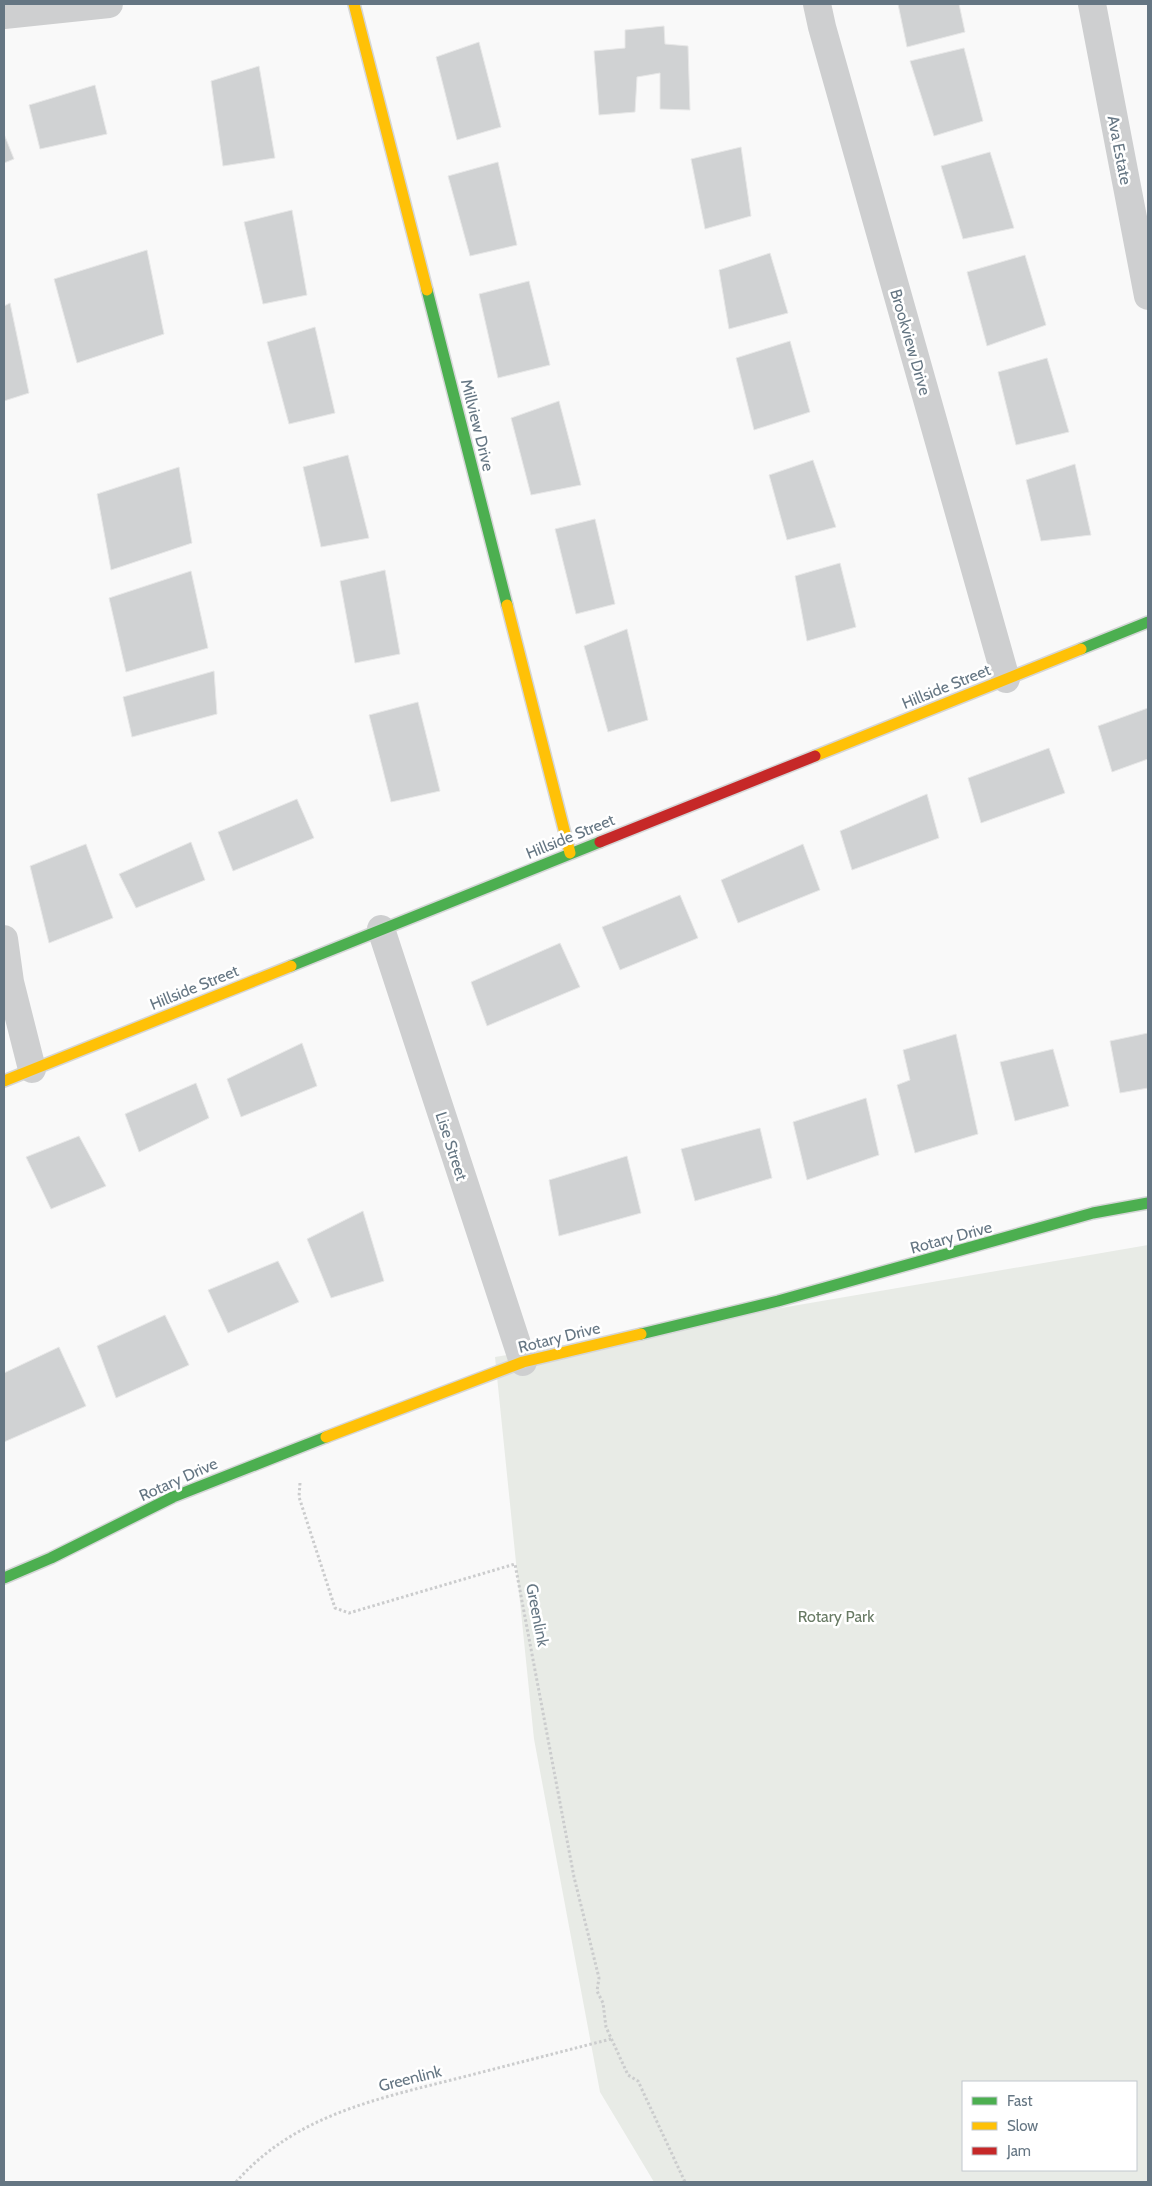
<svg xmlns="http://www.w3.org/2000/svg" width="1152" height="2186" viewBox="0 0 1152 2186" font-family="Cabin,sans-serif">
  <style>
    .green { fill: #e8ebe6; fill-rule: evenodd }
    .building { fill: #d0d2d3; stroke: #e8e8e8 }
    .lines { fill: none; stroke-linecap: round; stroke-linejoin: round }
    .fast-casing { stroke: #d5d6d7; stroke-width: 14 }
    .slow-casing { stroke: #d5d6d7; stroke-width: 14 }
    .jam-casing { stroke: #d5d6d7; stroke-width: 14 }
    .path { stroke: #cbcccd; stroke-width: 3; stroke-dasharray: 2.5 2.5; stroke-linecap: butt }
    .street { stroke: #cecfd0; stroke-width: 28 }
    .fast { stroke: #4caf50; stroke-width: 11 }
    .slow { stroke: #ffc107; stroke-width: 11 }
    .jam { stroke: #c62828; stroke-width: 11 }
    .labels { text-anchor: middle; stroke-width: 5; stroke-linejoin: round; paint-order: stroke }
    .street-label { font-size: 16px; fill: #657683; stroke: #fff }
    .park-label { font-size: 16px; fill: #687a64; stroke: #fff }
  </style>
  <rect width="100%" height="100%" fill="#f9f9f9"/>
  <path class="green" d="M1148,1245V2182H654L600,2092L534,1739L495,1357ZM963,2082H1136V2170H963Z"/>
  <path class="building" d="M898,4H959L965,32L907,47Z
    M664,26L665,44L688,46L690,110L660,109V73L637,77L635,112L599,115L594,51L625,48V30Z
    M479,42L501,127L457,140L436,57Z
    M964,48L983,121L934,136L910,61Z
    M259,66L275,158L223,166L211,81Z
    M95,85L107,134L40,149L29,105Z
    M4,134L14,159L4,163Z
    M741,147L751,216L705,229L691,159Z
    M990,152L1014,228L963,239L941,166Z
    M498,162L517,245L470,256L448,176Z
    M292,210L307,295L263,304L244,222Z
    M147,250L164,334L77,363L54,279Z
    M770,253L788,313L729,329L719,270Z
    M1025,255L1046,325L987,346L967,272Z
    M529,281L550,365L498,378L479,294Z
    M10,303L29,393L4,401V306Z
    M315,327L335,413L289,424L267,342Z
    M790,341L810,412L754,430L736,358Z
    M1047,358L1069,432L1016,445L998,372Z
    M559,401L581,485L531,495L511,418Z
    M348,455L369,538L321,547L303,467Z
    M813,460L836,527L787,540L769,475Z
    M1075,464L1091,535L1041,541L1026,480Z
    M179,467L192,543L111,570L97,494Z
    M595,519L615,604L576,614L555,529Z
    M840,563L856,627L807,641L795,576Z
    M385,570L400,654L355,663L340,581Z
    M191,571L208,648L126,672L109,598Z
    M627,629L648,720L608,732L584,646Z
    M214,671L217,714L132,737L123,697Z
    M418,702L440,791L391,802L369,715Z
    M1148,708V759L1112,772L1098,726Z
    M1049,748L1065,793L981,823L968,778Z
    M927,794L939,838L852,870L840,831Z
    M297,799L314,838L233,871L218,832Z
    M191,842L205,880L136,908L119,874Z
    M86,844L113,918L49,943L30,866Z
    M803,844L820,890L738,923L721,880Z
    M680,895L698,938L620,970L602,927Z
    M560,943L580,987L487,1026L471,982Z
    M1148,1033V1088L1120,1093L1110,1041Z
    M956,1034L978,1134L915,1153L897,1085L910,1080L903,1050Z
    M302,1043L317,1086L241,1117L227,1079Z
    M1053,1049L1069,1106L1015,1121L1000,1062Z
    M196,1083L209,1118L139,1152L125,1114Z
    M866,1098L879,1155L807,1180L793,1122Z
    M760,1128L772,1178L695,1201L681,1149Z
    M79,1136L106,1186L51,1209L26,1157Z
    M627,1156L641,1213L559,1236L549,1180Z
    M363,1211L384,1281L331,1298L307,1239Z
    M278,1261L299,1302L228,1333L208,1290Z
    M165,1315L189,1365L116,1398L97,1346Z
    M59,1347L86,1406L4,1442V1373Z"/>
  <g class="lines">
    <defs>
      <path id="fast" d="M427,290L507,605
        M1081,649L1148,622
        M291,966L600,842
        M641,1334L778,1301L1093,1213L1148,1203
        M4,1578L51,1558L173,1497L326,1437"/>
      <path id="slow" d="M354,4L427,290
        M507,605L570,853
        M815,756L1081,649
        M4,1081L291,966
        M326,1437L523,1362L641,1334"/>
      <path id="jam" d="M600,842L815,756"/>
    </defs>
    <use href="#fast" class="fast-casing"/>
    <use href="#slow" class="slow-casing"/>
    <use href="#jam" class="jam-casing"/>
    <path class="path" d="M300,1483L299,1497L335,1608L349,1613L515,1564L574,1877L599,1978L597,1991L603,2003L606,2027L628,2075L638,2081L685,2182
      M236,2182C295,2115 377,2099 459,2078C510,2065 560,2052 611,2039"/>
    <path class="street" d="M817,4L822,27L1006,679
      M1092,4L1148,296
      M4,15L109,4
      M381,929L523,1362
      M4,939L10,982L32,1069"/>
    <use href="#fast" class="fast"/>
    <use href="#slow" class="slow"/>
    <use href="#jam" class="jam"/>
  </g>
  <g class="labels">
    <g class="street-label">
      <text transform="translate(1120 150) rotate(79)" y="6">Ava Estate</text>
      <text transform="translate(911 342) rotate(74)" y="6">Brookview Drive</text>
      <text transform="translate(478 425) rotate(76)" y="6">Millview Drive</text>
      <text transform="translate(946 686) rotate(-22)" y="6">Hillside Street</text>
      <text transform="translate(570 836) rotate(-22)" y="6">Hillside Street</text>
      <text transform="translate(194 987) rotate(-22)" y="6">Hillside Street</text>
      <text transform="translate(452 1146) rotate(72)" y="6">Lise Street</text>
      <text transform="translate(951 1237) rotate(-15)" y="6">Rotary Drive</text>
      <text transform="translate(559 1337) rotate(-14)" y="6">Rotary Drive</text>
      <text transform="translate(178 1479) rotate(-24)" y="6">Rotary Drive</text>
      <text transform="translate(538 1615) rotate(79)" y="6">Greenlink</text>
      <text transform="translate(410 2078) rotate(-14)" y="6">Greenlink</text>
    </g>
    <g class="park-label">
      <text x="836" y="1622">Rotary Park</text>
    </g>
  </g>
  <rect width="1152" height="2186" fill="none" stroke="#657683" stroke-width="10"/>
  <rect x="962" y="2081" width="175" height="90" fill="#ffffff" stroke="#c1c8cd"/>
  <rect x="972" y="2097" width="25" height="8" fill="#4caf50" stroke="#c1c8cd"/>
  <text x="1007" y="2106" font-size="15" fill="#657683">Fast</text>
  <rect x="972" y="2122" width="25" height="8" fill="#ffc107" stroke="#c1c8cd"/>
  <text x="1007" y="2131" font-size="15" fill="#657683">Slow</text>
  <rect x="972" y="2147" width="25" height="8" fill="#c62828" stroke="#c1c8cd"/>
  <text x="1007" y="2156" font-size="15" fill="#657683">Jam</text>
</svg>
